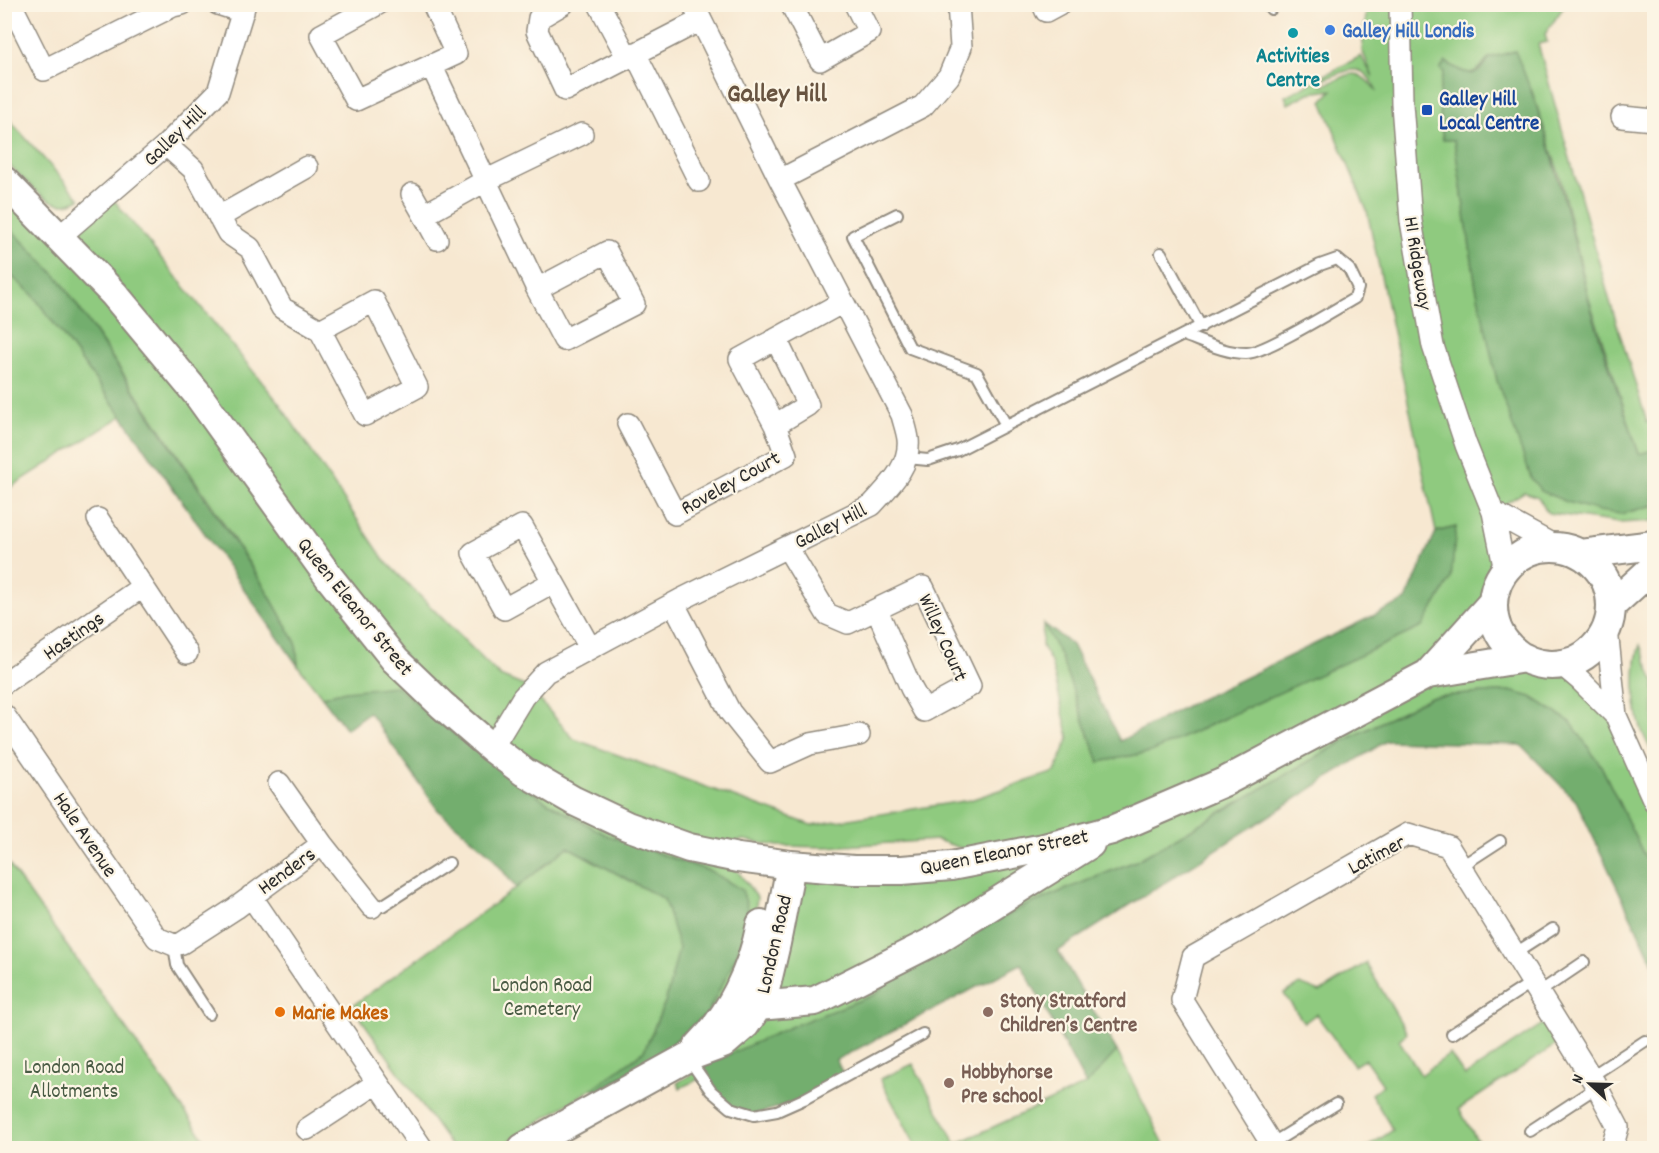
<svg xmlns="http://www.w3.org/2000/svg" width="1659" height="1153" viewBox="0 0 1659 1153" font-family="Dekko,sans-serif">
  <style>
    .green { fill: #8fca7f; stroke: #5d7a55; stroke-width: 1.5 }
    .forest { fill: #73ae6e; stroke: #4f6c4c; stroke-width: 1.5 }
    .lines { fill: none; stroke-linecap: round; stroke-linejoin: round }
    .lane-casing { stroke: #918a7e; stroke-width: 14 }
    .street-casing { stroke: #918a7e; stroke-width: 24 }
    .secondary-casing { stroke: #918a7e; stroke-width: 32 }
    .lane { stroke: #fff; stroke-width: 10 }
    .street { stroke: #fff; stroke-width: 21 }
    .secondary { stroke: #fff; stroke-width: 28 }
    .shop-dot { fill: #3f7fe0; stroke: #fcf5e5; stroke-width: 2 }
    .culture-dot { fill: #0f9aa8; stroke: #fcf5e5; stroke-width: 2 }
    .transit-dot { fill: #1a4fb4; stroke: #fcf5e5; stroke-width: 2 }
    .food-dot { fill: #e8710a; stroke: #fcf5e5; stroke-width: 2 }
    .education-dot { fill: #8d6e63; stroke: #fcf5e5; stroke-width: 2 }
    .labels { text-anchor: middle; stroke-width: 4.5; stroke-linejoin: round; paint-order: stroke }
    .shop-label { font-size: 21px; font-weight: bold; fill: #366cbe; stroke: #fcf5e5; text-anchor: start }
    .culture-label { font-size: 21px; font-weight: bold; fill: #0d838f; stroke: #fcf5e5 }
    .transit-label { font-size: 21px; font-weight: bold; fill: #164399; stroke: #fcf5e5; text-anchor: start }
    .street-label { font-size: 21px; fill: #2b2b2b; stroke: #fcf5e5 }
    .park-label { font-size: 21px; fill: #495b44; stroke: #fcf5e5 }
    .education-label { font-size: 21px; font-weight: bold; fill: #785e54; stroke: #fcf5e5; text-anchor: start }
    .food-label { font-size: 21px; font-weight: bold; fill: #c56008; stroke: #fcf5e5; text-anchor: start }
    .district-label { font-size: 27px; font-weight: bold; fill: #685441; stroke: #fcf5e5 }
  </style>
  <rect width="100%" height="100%" fill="#fcf5e5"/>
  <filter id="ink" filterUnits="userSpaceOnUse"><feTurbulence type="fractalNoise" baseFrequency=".0167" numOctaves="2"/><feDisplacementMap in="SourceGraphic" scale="12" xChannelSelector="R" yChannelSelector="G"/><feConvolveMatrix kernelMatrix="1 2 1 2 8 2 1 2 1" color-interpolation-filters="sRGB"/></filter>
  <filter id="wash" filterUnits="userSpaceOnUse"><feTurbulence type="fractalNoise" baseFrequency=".008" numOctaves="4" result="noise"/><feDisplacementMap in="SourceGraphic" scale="24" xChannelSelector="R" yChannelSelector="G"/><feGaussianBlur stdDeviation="1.35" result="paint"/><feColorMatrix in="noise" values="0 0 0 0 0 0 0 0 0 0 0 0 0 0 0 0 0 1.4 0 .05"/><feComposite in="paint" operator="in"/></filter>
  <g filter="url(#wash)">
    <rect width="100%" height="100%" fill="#f7e8d1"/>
    <path class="green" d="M1366,5H1565L1545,34L1547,42L1538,44L1609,298L1647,422L1654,421V429L1650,430L1654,450L1639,454L1589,299L1560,177L1531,88L1489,58C1473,79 1467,75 1446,62L1441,68L1444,72C1436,89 1441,121 1443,140L1454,139L1476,287L1621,514L1654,505V521L1619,523L1548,513L1538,497L1524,492L1493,511L1505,571L1495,591L1428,673L1537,663L1561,664L1616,716L1654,801V876L1601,766L1510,691L1431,697L1346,740L1138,860L1023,907L896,974L876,994L680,1088L677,1083L692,1074L714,1037L750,1007L829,984L772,996L796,880L990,858L937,840L827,847L778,846L744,840L690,848L736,869L757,897L753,933L738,975L682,1048L598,1091L665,1050L707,1014L737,955L750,916L712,872L606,835L346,691L322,697L298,666L296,643L265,588L215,510L60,280L5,223L4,181L59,237L109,194L279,403L385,561L500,676L529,688L574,739L811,825L970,800L1055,772L1069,738L1051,662L1042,646L1043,623L1060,655L1099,762L1151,752L1422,627L1456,527L1436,532L1367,211L1322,101L1332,90L1309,93L1288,104L1285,96L1318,79L1323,85C1353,75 1354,64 1377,91C1362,61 1352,69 1325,79L1323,76L1361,56L1373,77L1362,50L1367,6Z
      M4,115H5L80,199C74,202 68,205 61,204C44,203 18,173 5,161Z
      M5,270L33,295L122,416L5,491Z
      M1640,645L1654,681V757C1651,749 1645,740 1642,731C1634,710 1632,666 1640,645Z
      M568,847L664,899L680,948L666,1000L644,1051L592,1089L497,1148H452L352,1006L516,888Z
      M5,859L211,1148H5Z
      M1366,963L1407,1033L1399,1040L1421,1075L1450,1054L1465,1076L1544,1023L1557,1044L1459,1109L1479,1143L1471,1148H1366L1393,1130L1371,1094L1383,1085L1365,1059L1354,1066L1316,1014L1304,1023L1284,994L1300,984L1320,992Z
      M1117,1051L1166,1148H917L880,1079L913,1064L956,1144L1085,1085Z"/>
    <path class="forest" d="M1515,51C1550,130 1567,214 1588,297C1602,350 1622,402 1639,454L1654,450V505L1621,514L1599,511L1567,502L1541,491L1531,478L1497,381L1476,287L1454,140H1443C1441,122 1436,89 1444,72L1440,69L1446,62L1461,71L1472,74L1480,70L1489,58Z
      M5,223L60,280L265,588L296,643L298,666L122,416L33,295L5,270Z
      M1456,527L1451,579L1422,627L1151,752L1099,762L1060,655L1043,623L1072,645L1120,741L1188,705L1406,600L1436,532Z
      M396,686L459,738L544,800L606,835L712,872L742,890L750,916L737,955L707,1014L665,1050L598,1091L592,1089L644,1051L666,1000L679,948L664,899L568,847L516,888L490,854L438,810L369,712L346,729L322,697L346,691Z
      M1510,691L1531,697L1571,722L1601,766L1654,876V965L1576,801L1521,745L1386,741L1058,951L1117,1051L1086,1085L1021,964L836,1060L845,1077L804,1099L754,1115L731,1108L696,1069L790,1027L876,994L896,974L1023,907L1138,860L1346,740L1431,697Z"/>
  </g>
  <g filter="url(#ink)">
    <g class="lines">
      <defs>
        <path id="lane" d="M1269,4L1271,9
          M897,214L853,236L910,348L977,373L1006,425
          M1161,253L1201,327
          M907,458L928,460L958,450L1320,265L1337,259L1349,269L1358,288L1355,298C1336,309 1263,354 1246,353C1225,353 1203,342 1183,335
          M1460,867L1500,841
          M372,907L382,906L449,863
          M174,945L177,965L209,1014
          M1514,954L1553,929
          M1538,993L1584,962
          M1452,1034L1531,983
          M688,1058L711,1091L731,1108L754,1115L777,1111L804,1099L923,1034
          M1590,1077L1645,1041
          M1530,1131L1597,1087
          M1271,1144L1336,1104"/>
        <path id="street" d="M11,4L44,70L173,6L182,4
          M218,4L243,12
          M378,4L321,35L356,100L456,54L433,4
          M563,4L539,18L537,31L565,90L701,20
          M599,4L627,57
          M791,4L820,60L869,32L855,4
          M1043,4L1046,11L1059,4
          M1400,4L1402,104L1411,221L1433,346L1466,445L1493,512L1505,571
          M635,53L699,181
          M432,67L537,289L564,340L634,304L607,252L537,289
          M1622,117L1654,120
          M166,145L193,169L228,233L250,248L282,308L320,330L365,415L417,387L374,301L320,330
          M780,180L923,106L949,76L961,47L958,4
          M412,194L424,215L487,180L582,134
          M424,215L437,239
          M219,217L307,167
          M59,237L166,145L218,92L245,4
          M628,424L675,514L786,455L775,425L740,359L843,302
          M775,425L808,405L776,339
          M1493,512L1555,546
          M98,519L187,653
          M787,547L827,614L848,623L923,587L970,686L924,711L911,688L877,610
          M553,582L504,609L473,553L522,526L590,648
          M674,604L730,712L770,762L810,744L859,735
          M1607,629L1616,716L1654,801
          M1561,664L1580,680L1616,716
          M4,683L142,587
          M4,715L157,938L174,945L182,943L236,908L322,844
          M492,748L523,697L546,672L680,600L872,505C889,486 911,466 908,439C907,431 904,423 902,415L780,180L693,4
          M279,783L322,844L372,907
          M251,896L422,1148
          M307,1129L377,1083
          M1274,1148L1182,1000L1193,957L1408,834L1448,846L1597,1087L1618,1127L1612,1148"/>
        <path id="secondary" d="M4,181L114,294L198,395L329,577L395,660L442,705L492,748L524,772L574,801L627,826L689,848L738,858L791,865L854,870H902L951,866L1044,848L1112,830L1224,782L1428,674L1493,602
          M1493 606a59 59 0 1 1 118 0a59 59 0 1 1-118 0Z
          M1581,554L1654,545
          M1611,606L1654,567
          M1428,674L1525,658
          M758,1006L815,1001L936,940L1090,844
          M698,1047C731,1014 752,970 761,924
          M523,1148L688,1057L723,1044L745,1025L758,1006L765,990L776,943L791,865"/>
      </defs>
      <use href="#lane" class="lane-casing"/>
      <use href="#street" class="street-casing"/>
      <use href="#secondary" class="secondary-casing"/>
      <use href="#lane" class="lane"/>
      <use href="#street" class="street"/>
      <use href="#secondary" class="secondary"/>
    </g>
  </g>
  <circle class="shop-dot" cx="1330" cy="30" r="6"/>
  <circle class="culture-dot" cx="1293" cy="33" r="6"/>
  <rect class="transit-dot" x="1421" y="104" width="12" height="12" rx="3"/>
  <circle class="food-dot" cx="280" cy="1012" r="6"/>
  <g class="education-dot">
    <circle cx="988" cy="1012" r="6"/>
    <circle cx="949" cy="1083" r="6"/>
  </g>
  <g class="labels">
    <g class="shop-label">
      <text x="1342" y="37">Galley Hill Londis</text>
    </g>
    <g class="culture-label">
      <text x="1293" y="62">Activities<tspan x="1293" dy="24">Centre</tspan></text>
    </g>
    <g class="transit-label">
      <text x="1439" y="105">Galley Hill<tspan x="1439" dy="24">Local Centre</tspan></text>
    </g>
    <g class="street-label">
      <text transform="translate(174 135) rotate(-44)" y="7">Galley Hill</text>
      <text transform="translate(1419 263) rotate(81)" y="7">H1 Ridgeway</text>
      <text transform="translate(730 482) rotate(-29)" y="7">Roveley Court</text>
      <text transform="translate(830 525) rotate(-27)" y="7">Galley Hill</text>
      <text transform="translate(356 606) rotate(51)" y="7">Queen Eleanor Street</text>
      <text transform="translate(73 635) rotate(-35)" y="7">Hastings</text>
      <text transform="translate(944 637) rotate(66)" y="7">Willey Court</text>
      <text transform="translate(86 834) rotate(56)" y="7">Hale Avenue</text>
      <text transform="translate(1004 851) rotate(-11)" y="7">Queen Eleanor Street</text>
      <text transform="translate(1376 854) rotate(-28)" y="7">Latimer</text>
      <text transform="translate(286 870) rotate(-36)" y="7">Henders</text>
      <text transform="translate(773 944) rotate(-77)" y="7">London Road</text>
    </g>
    <g class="park-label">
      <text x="542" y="991">London Road<tspan x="542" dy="24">Cemetery</tspan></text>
      <text x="74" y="1073">London Road<tspan x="74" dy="24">Allotments</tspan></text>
    </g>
    <g class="education-label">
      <text x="1000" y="1007">Stony Stratford<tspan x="1000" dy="24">Children’s Centre</tspan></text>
      <text x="961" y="1078">Hobbyhorse<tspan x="961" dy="24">Pre school</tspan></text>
    </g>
    <g class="food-label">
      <text x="292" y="1019">Marie Makes</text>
    </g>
    <g class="district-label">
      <text x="777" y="101">Galley Hill</text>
    </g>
  </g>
  <rect width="1659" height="1153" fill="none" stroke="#fcf5e5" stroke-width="24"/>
  <g transform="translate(1590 1084) rotate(292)" stroke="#fcf5e5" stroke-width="4.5" paint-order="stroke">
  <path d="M0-4.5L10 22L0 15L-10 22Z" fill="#2b2b2b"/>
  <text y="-9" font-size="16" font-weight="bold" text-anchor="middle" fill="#2b2b2b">N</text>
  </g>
</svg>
